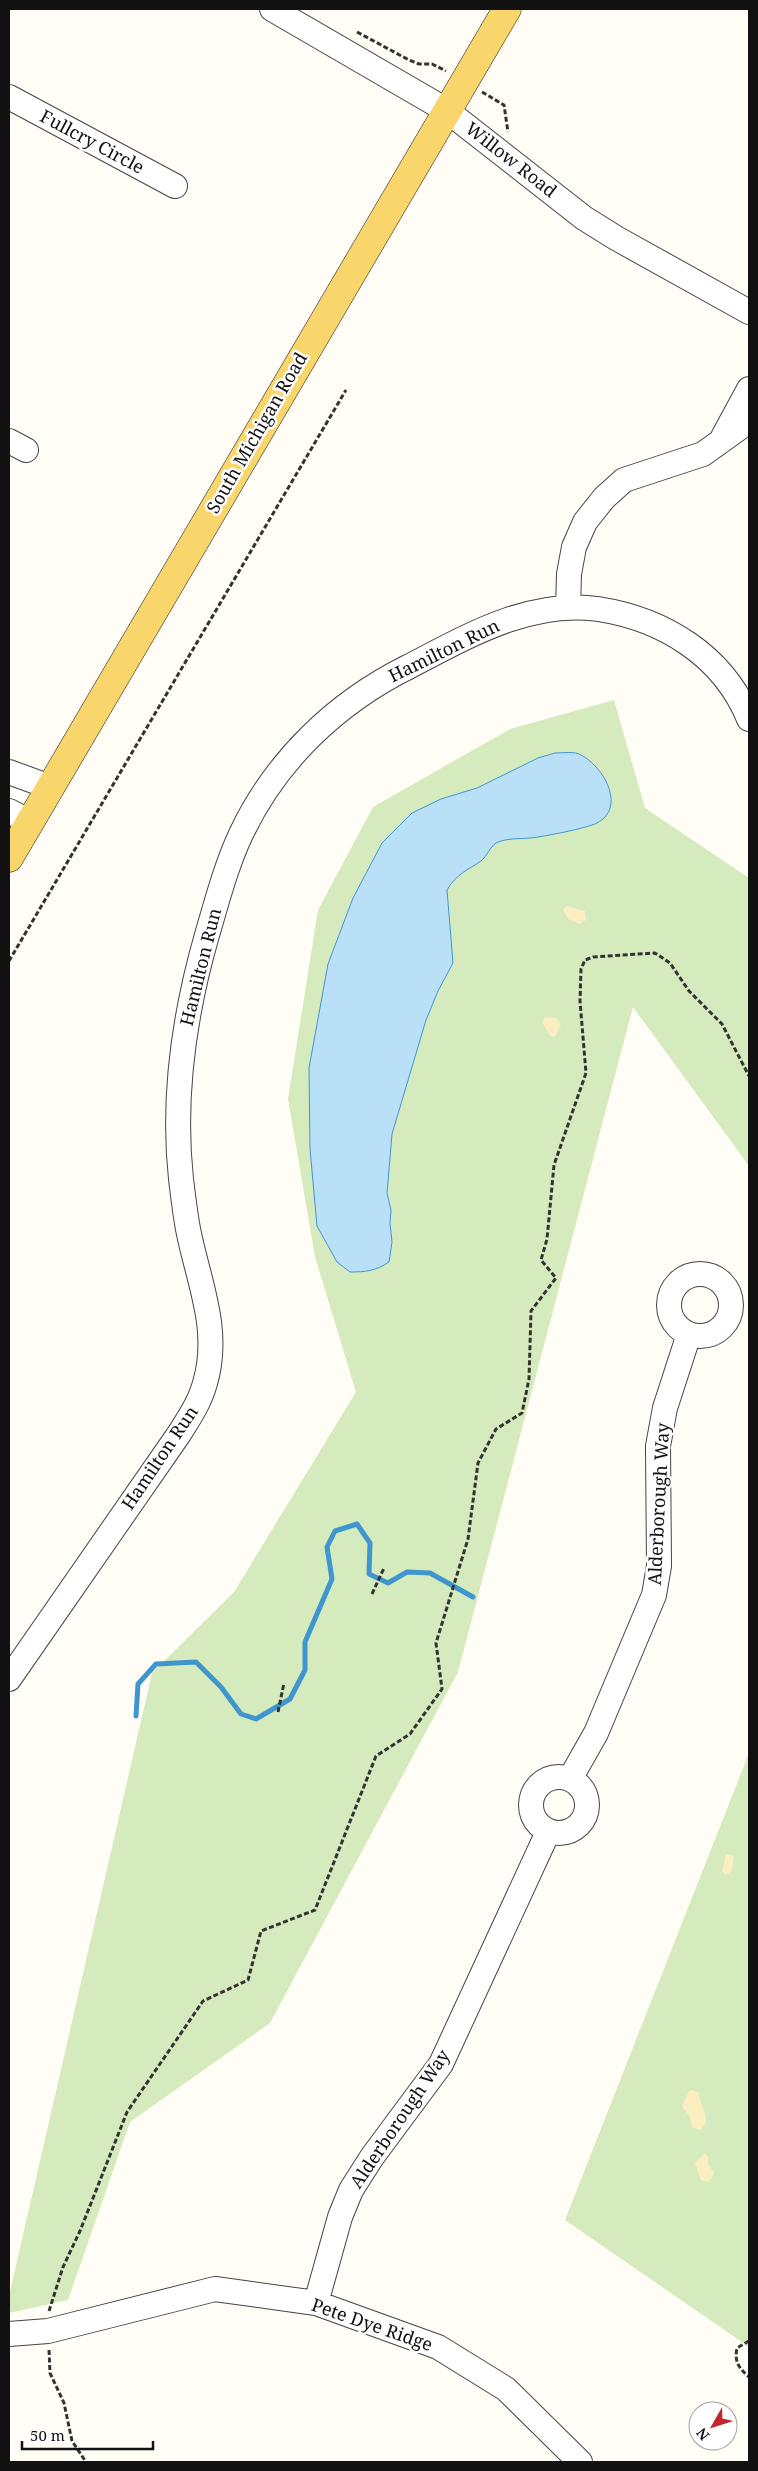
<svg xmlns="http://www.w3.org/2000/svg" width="758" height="2471" viewBox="0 0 758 2471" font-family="'Noto Serif',serif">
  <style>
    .green { fill: #d5ebbd }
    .sand { fill: #fbeec1 }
    .water { fill: #b9e0f7; stroke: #3f96cf }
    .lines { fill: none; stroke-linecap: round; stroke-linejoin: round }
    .stream { stroke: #3f96cf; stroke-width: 5 }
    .minor-casing { stroke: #444; stroke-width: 26 }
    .major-casing { stroke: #222; stroke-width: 29 }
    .path { stroke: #333; stroke-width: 3; stroke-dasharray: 5 2.5; stroke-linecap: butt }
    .minor { stroke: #fff; stroke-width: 24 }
    .major { stroke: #f9d66b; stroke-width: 28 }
    .labels { text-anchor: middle; stroke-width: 5; stroke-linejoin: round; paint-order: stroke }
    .street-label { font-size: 18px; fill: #111; stroke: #fff }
  </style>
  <rect width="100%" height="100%" fill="#fffdf5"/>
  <path class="green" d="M614,700L645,808L749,878V1166L633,1007L458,1672L270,2023L130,2122L68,2300L9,2313V2296L152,1673L234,1592L356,1392L315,1257L288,1099L318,910L373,807L510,729Z
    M749,1753V2347L565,2220Z"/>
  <path class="sand" d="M567,906L585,911L586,920L580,924L568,919L563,910Z
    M545,1017L556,1018L561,1024L555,1037L550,1036L542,1022Z
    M726,1854L734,1856L732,1871L726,1875L722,1871Z
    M693,2090L699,2093C699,2106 714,2119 700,2130L692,2127L690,2117L682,2106L689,2091Z
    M705,2153L708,2157V2164L714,2173L712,2178L707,2182L701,2180L695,2163Z"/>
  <path class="water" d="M555,753C563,753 575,751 581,755C603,766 627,807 597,823C588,828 542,837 530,838C519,839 506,838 496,843C490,847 487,856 481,861C468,870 456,874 447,890L453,963L438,991L426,1020L392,1134L387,1193L391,1210L390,1223L392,1242L389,1262C376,1271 365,1272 350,1272L337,1262L317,1226L310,1149L309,1068L328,964L353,898L382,843L412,813L441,799L477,788L538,758Z"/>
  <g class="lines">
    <path class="stream" d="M136,1716L138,1684L156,1664L196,1662L221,1687L241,1714L256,1719L290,1699L305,1670V1642L332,1579L327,1547L335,1531L357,1524L370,1543L369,1574L388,1583L407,1572L430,1573L473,1597"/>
    <defs>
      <path id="minor" d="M272,9L446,110L584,218L616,238L749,312
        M9,97L175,186
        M723,437L749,389
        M9,441L26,450
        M568,608L569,574L574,547L585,522L604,498L624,480L703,454L749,421
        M9,772L50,787
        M9,811L30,822
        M669 1305a31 31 0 1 1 62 0a31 31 0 1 1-62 0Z
        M9,1679L179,1434C189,1418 200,1402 205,1383C221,1329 198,1281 188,1229C185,1213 183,1195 181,1179C172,1096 184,1015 207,935C217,901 226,866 241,834C276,760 336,703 408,667C466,637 530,599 598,609C663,619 723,655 749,719
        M531 1805a28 28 0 1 1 56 0a28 28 0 1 1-56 0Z
        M570,1779L596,1733L654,1595L659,1566L658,1446L665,1408L689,1334
        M316,2303L340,2217L351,2190L372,2157L441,2064L548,1832
        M9,2334L48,2331L215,2289L316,2303L438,2347L506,2389L580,2462"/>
      <path id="major" d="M9,858L507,9"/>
    </defs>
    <use href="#minor" class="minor-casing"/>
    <use href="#major" class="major-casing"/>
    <path class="path" d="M357,32L409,60L419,64H432L446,71
      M482,92L504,105L508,132
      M9,961L346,390
      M372,1594L384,1568
      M278,1712L284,1683
      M49,2311L63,2267L80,2231L127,2112L203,2001L248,1980L261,1931L315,1910L376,1756L410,1734L442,1689L436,1643L468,1539L478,1463L496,1429L522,1413L529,1379L531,1311L556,1278L541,1260L547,1239L554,1165L586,1073L580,1001L581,969L585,960L593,957L655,953L670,963L689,991L722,1024L749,1076
      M749,2341L737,2348C734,2362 739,2368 749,2377
      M49,2350L50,2373L64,2403L72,2441L86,2462"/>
    <use href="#minor" class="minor"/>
    <use href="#major" class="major"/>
  </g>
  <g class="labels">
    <g class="street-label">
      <text transform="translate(92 142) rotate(28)" y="6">Fullcry Circle</text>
      <text transform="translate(511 160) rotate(38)" y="6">Willow Road</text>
      <text transform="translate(257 433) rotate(-60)" y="6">South Michigan Road</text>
      <text transform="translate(444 651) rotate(-26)" y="6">Hamilton Run</text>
      <text transform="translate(201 967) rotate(-76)" y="6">Hamilton Run</text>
      <text transform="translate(160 1458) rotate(-56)" y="6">Hamilton Run</text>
      <text transform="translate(659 1504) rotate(-87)" y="6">Alderborough Way</text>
      <text transform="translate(400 2119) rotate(-56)" y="6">Alderborough Way</text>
      <text transform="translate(372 2325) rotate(19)" y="6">Pete Dye Ridge</text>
    </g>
  </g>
  <rect width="758" height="2471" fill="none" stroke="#111111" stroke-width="20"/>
  <g transform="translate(713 2426) rotate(231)"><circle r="24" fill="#ffffff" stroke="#a0a0a0"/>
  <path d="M0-4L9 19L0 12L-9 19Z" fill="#c4262e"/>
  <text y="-8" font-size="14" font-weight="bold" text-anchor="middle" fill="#111111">N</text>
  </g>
  <path d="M22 2441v8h131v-8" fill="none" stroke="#111111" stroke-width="2.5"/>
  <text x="30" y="2441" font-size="15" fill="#111111" stroke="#ffffff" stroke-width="4" paint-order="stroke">50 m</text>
</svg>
